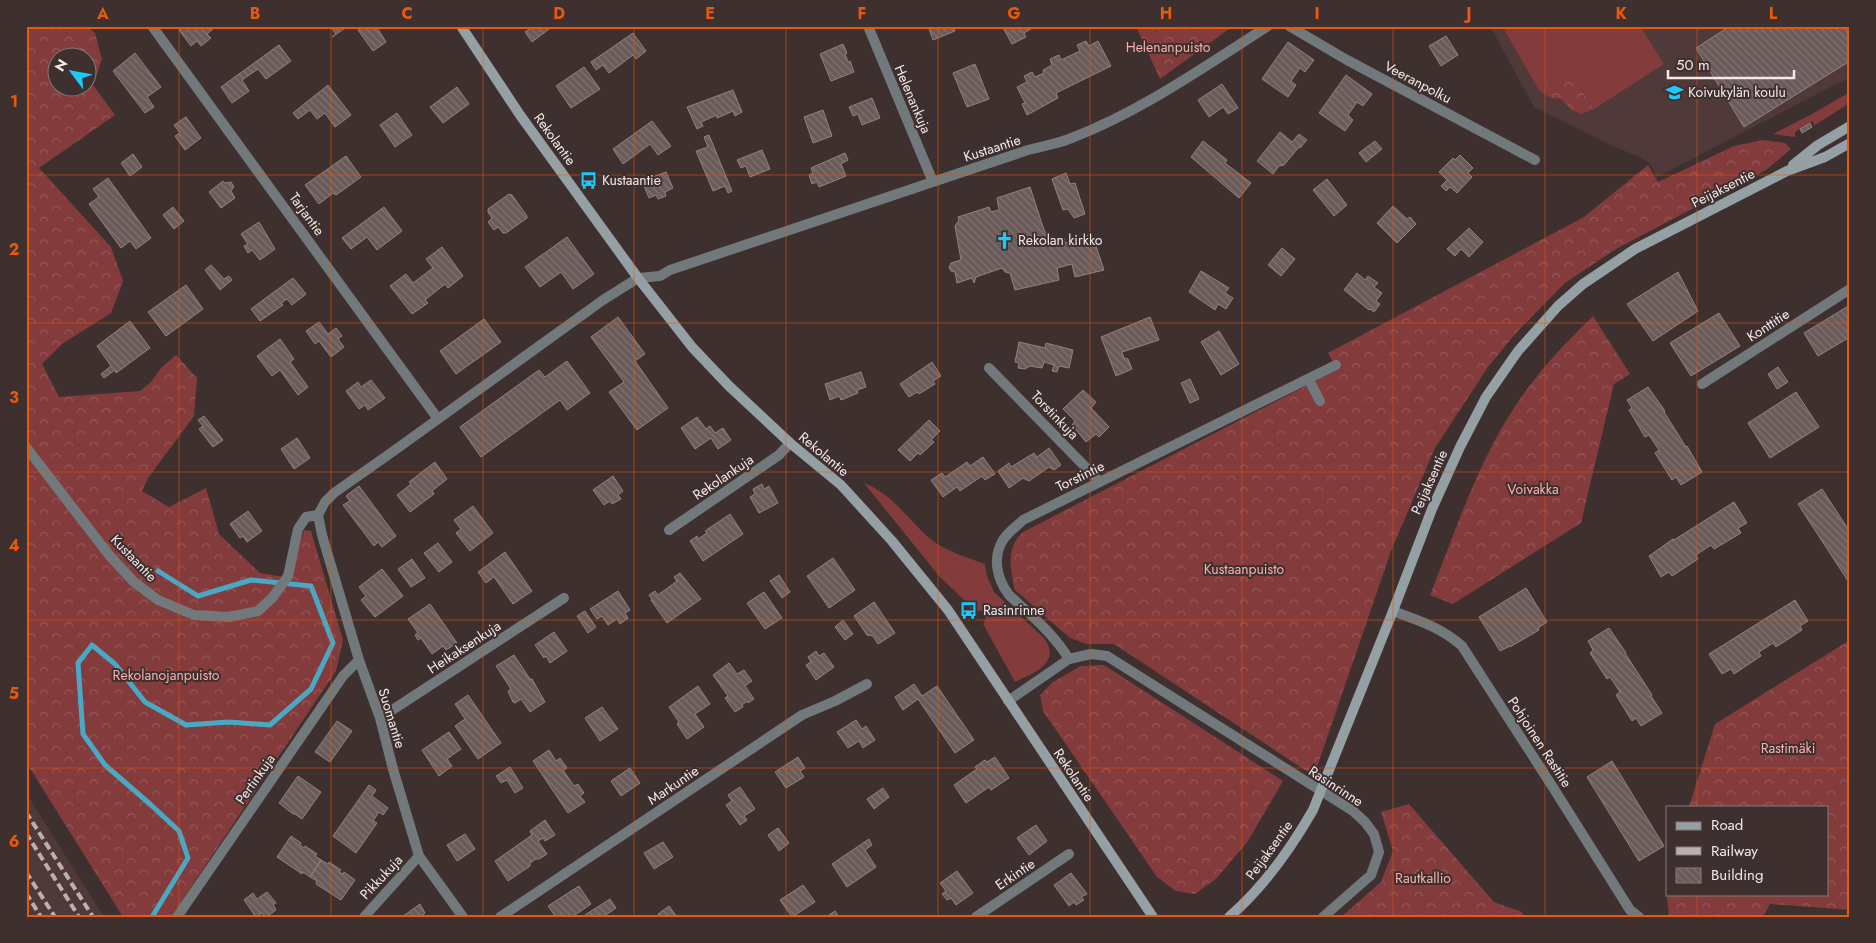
<svg xmlns="http://www.w3.org/2000/svg" width="1876" height="943" viewBox="0 0 1876 943" font-family="Jost,sans-serif">
  <style>
    .built { fill: #4f3a39 }
    .grass { fill: #843b3c }
    .forest { fill: url(#forest-crowns); fill-rule: evenodd }
    .lines { fill: none; stroke-linecap: round; stroke-linejoin: round }
    .stream { stroke: #49a9c4; stroke-width: 5 }
    .building { fill: url(#building-back-hatch); stroke: #928180 }
    .street { stroke: #72797c; stroke-width: 10 }
    .secondary { stroke: #95a0a4; stroke-width: 10 }
    .rail { stroke: #bbb0b0; stroke-width: 4; stroke-dasharray: 8 4; stroke-linecap: butt }
    .grid { fill: none; stroke: #e8590c; stroke-width: 1; stroke-opacity: 0.55 }
    .labels { text-anchor: middle; stroke-width: 4; stroke-linejoin: round; paint-order: stroke }
    .park-label { font-size: 14px; fill: #f9afad; stroke: #3e302f }
    .street-label { font-size: 14px; fill: #f2e8e8; stroke: #3e302f }
    .poi-label { font-size: 14px; fill: #f2e8e8; stroke: #3e302f; text-anchor: start }
    .neatline { fill: none; stroke: #e8590c; stroke-width: 2 }
    .grid-label { font-size: 16px; text-anchor: middle; font-weight: bold; fill: #e8590c }
  </style>
  <defs>
    <pattern id="forest-crowns" width="20" height="18" patternUnits="userSpaceOnUse" patternTransform="scale(1.25)"><rect width="20" height="18" fill="#843b3c"/><path d="M2 6a3 3 0 1 1 6 0M12 15a3 3 0 1 1 6 0" fill="none" stroke="#965758"/></pattern>
    <pattern id="building-back-hatch" width="6" height="6" patternUnits="userSpaceOnUse" patternTransform="scale(1.25)"><rect width="6" height="6" fill="#6a5a59"/><path d="M-1 5l2 2M0 0l6 6M5-1l2 2" fill="none" stroke="#807271"/></pattern>
  </defs>
  <rect width="100%" height="100%" fill="#3e302f"/>
  <path class="built" d="M1490,26H1850V77L1657,177L1650,164L1640,157L1610,145L1534,107Z
    M26,793L104,917H32L26,907Z"/>
  <path class="grass" d="M1502,26H1640L1664,64L1594,109L1569,71L1539,90Z
    M1850,92V103L1815,125L1812,121L1795,132V137L1773,134L1812,114Z
    M864,483C891,493 908,519 929,538C945,551 966,557 985,564L987,576L994,592L1044,638C1062,663 1034,673 1015,682L983,624L986,618L981,610L974,613L963,599L939,576Z"/>
  <path class="forest" d="M26,26H86L95,33L102,59L93,85L115,115L39,168L111,247L123,281L111,313L62,344L42,364L59,397L140,391L151,382L161,368L176,355L197,378L194,416L148,478L142,491L169,507L206,488L219,534L260,573L290,578L304,530L311,531L343,640L336,671L171,917H123L26,762ZM58,58H88V88H58Z
    M1136,26H1233L1160,79Z
    M1569,71L1594,109L1581,114L1572,110L1561,99C1551,99 1546,96 1539,90Z
    M1763,140L1785,143L1791,149L1766,170L1616,249L1565,283L1516,333L1488,367L1435,448L1391,551L1314,776L1114,644H1087L1070,638L1014,589C1011,568 1005,548 1023,532L1337,370L1328,353L1584,217L1648,165L1658,182L1734,146Z
    M1593,316L1630,374L1614,384L1581,523L1453,604L1430,595C1454,534 1478,462 1514,408C1536,374 1564,344 1593,316Z
    M1850,640V910L1770,904L1763,917H1669L1666,885L1667,880V894H1827V807H1689L1715,724Z
    M1104,665L1283,781L1248,841L1216,879L1195,894L1176,891L1157,877L1043,711L1040,695L1053,682L1081,666Z
    M1409,804L1494,902L1522,912L1524,917H1341L1381,882L1393,851L1381,812Z"/>
  <g class="lines">
    <path class="stream" d="M152,917L188,858L179,831L150,804L105,765L83,734L78,663L92,645L115,664L145,702L186,725L229,722L270,725L311,689L333,643L311,586L251,580L198,596L158,571"/>
  </g>
  <path class="building" d="M184,26H213L214,28L207,34L211,38L201,46L197,41L191,46L179,30Z
    M330,26H348L332,37L336,34Z
    M361,26H376L386,42L373,51L358,30Z
    M530,26H553L532,42L525,32L531,28Z
    M928,26H953L955,31L933,40Z
    M1002,26H1036L1024,33L1026,37L1012,44Z
    M1730,26H1850V61L1744,127L1696,48Z
    M633,33L646,51L636,59L633,55L609,73L603,65L596,70L591,62Z
    M1446,36L1458,55L1441,66L1429,46Z
    M1086,41L1089,46L1098,41L1111,66L1056,93L1058,98L1027,115L1022,104L1025,103L1017,87L1027,82L1024,76L1032,72L1035,77L1044,73L1043,70L1052,65L1050,59L1059,55L1061,60L1080,51L1077,45Z
    M1288,42L1314,60L1305,72L1300,68L1291,81L1296,85L1288,97L1262,79Z
    M843,44L847,53L845,54L848,62L850,61L854,72L831,81L820,54Z
    M279,45L291,61L266,79L258,69L242,80L249,91L232,103L221,87Z
    M135,53L161,87L147,97L154,107L145,113L113,71Z
    M975,64L989,99L967,107L953,73Z
    M584,67L600,89L571,108L556,86Z
    M1346,75L1372,94L1363,106L1357,102L1348,115L1353,120L1345,131L1319,113Z
    M1222,84L1238,108L1228,114L1223,107L1209,117L1198,100Z
    M328,85L351,115L335,127L325,113L317,119L310,110L298,119L293,113Z
    M457,87L469,104L443,123L430,107Z
    M733,90L742,112L735,116L733,111L717,118V115L701,122L703,126L697,129L687,107Z
    M872,98L880,118L862,125L858,114L853,116L849,107Z
    M823,110L832,136L813,143L804,117Z
    M397,113L412,135L395,147L380,125Z
    M186,117L201,138L185,150L175,136L180,133L174,125Z
    M652,121L671,146L658,155L650,144L623,164L613,149Z
    M1810,123L1812,127L1802,133L1800,129Z
    M1280,132L1292,142L1299,134L1307,140L1300,148L1299,147L1284,165L1279,166L1273,174L1257,161Z
    M709,135L732,191L728,193L725,186L713,191L696,151L708,147L704,137Z
    M1203,141L1227,160L1225,163L1251,183L1239,198L1191,157Z
    M1375,141L1382,149L1366,162L1359,153Z
    M762,150L770,169L750,177L746,166L741,168L737,160Z
    M845,153L848,160L841,164L846,176L819,187L817,182L812,184L809,175L813,173L811,168Z
    M133,154L142,167L130,176L121,163Z
    M1460,155L1473,168L1468,173L1472,177L1457,193L1450,187L1446,191L1441,186L1447,180L1439,172L1453,158L1455,160Z
    M346,156L361,177L336,195L333,193L319,204L305,185Z
    M666,172L673,188L665,192L666,196L658,199L656,195L649,198L642,181Z
    M1066,173L1070,184L1075,183L1085,214L1074,218L1068,209L1063,210L1052,179Z
    M108,178L151,238L136,249L130,241L121,248L89,204L99,197L93,189Z
    M1327,179L1347,205L1334,216L1313,190Z
    M223,181L225,183L231,182L234,187L231,191L235,198L221,208L209,192Z
    M1030,187L1044,230L1052,242L1064,238L1065,243L1092,234L1104,270L1075,277L1072,264L1057,268L1059,280L1015,290L1010,273L1005,272L1002,268L976,277L974,283L972,278L957,283L955,272L951,271L949,267L951,263L961,260L955,226L959,220L958,217L989,207L991,212L999,210L997,198Z
    M509,194L512,195L527,216V218L506,233H503L498,227L494,230L488,222L492,218L488,212V209Z
    M1393,206L1407,219L1410,217L1416,224L1397,243L1377,223Z
    M173,207L184,221L174,229L163,215Z
    M384,207L402,231L377,250L367,237L351,249L342,238Z
    M259,222L275,249L260,260L252,250L248,253L244,246L248,244L241,234Z
    M1469,228L1483,242L1469,257L1461,249L1455,256L1447,249Z
    M567,237L594,274L573,289L561,272L540,287L525,267Z
    M442,247L463,276L448,288L445,284L425,300L428,303L412,314L390,286L406,274L413,283L433,268L426,259Z
    M1282,248L1295,259L1281,276L1268,265Z
    M211,265L224,279L229,276L232,280L220,290L205,270Z
    M1201,271L1229,288L1225,293L1233,298L1226,309L1218,304L1215,310L1189,292Z
    M1678,272L1698,311L1653,341L1627,304Z
    M1357,273L1365,280L1368,276L1378,283L1374,287L1382,293L1376,301L1380,304L1374,312L1370,309L1369,310L1344,290Z
    M293,278L306,294L292,305L287,299L281,303L283,305L260,321L251,309Z
    M186,285L203,309L166,336L148,312Z
    M1850,305V337L1818,356L1804,333Z
    M1719,313L1740,346L1691,376L1670,343Z
    M618,317L645,354L635,361L668,408L637,430L609,392L624,382L591,337Z
    M1150,317L1159,340L1122,352L1124,358L1128,359L1132,369L1116,376L1101,337Z
    M484,319L501,342L456,374L440,351Z
    M130,321L150,348L116,373L115,370L104,378L101,374L111,366L97,346Z
    M319,322L328,334L336,328L342,336L338,339L344,347L331,357L319,341L315,344L306,331Z
    M1219,331L1239,364L1221,375L1201,342Z
    M280,339L294,359L290,362L308,387L298,395L280,370L272,376L257,356Z
    M1019,342L1045,348L1046,343L1073,350L1069,368L1059,366L1057,372L1052,371L1054,365L1044,362L1042,368L1030,366L1025,369L1018,368L1019,363L1015,362Z
    M567,361L590,393L567,410L560,400L481,457L460,427L539,370L545,377Z
    M932,362L941,376L933,381L935,384L919,394L917,392L909,397L900,384Z
    M1778,367L1788,382L1777,389L1768,374Z
    M861,372L866,387L857,390L858,393L841,400L839,396L830,400L825,384Z
    M1190,379L1199,399L1190,403L1181,383Z
    M371,380L385,398L368,410L365,405L359,409L346,391L358,382L361,387Z
    M1648,387L1665,411L1664,412L1686,447L1687,446L1702,472L1681,485L1676,477L1672,480L1655,453L1659,450L1649,435L1645,437L1629,410L1632,408L1627,400Z
    M1083,390L1096,402L1091,408L1109,427L1099,437L1096,434L1086,442L1072,425L1075,421L1063,409Z
    M1796,392L1819,427L1770,458L1748,423Z
    M204,416L223,440L213,447L199,429L203,426L198,420Z
    M697,417L706,429L710,426L715,433L723,428L731,440L718,449L711,438L695,449L681,428Z
    M929,420L940,431L931,440L934,442L920,455L918,453L910,461L898,450Z
    M297,438L310,458L294,469L281,449Z
    M1049,448L1061,465L1054,470L1049,467L1029,481L1023,478L1009,488L998,471L1009,463L1011,467L1034,453L1037,457Z
    M983,457L995,474L985,480L982,476L960,491L957,487L943,497L931,480L942,473L945,477L967,462L970,466Z
    M435,462L447,479L432,491L434,494L410,512L397,495L411,484L409,482Z
    M613,476L623,491L618,495L621,499L612,504L610,501L604,505L593,490Z
    M762,484L764,489L769,486L778,503L759,513L750,497L755,494L753,489Z
    M359,486L396,536L382,547L378,542L374,546L343,505L350,501L346,496Z
    M1822,489L1850,532V584L1798,504Z
    M1734,502L1747,523L1738,528L1741,533L1714,549L1711,545L1696,555L1698,559L1672,576L1669,572L1661,577L1649,556L1673,539L1674,540Z
    M473,506L493,533L470,551L456,533L461,529L454,520Z
    M248,511L262,531L247,542L243,536L240,538L230,524Z
    M730,514L743,534L703,561L690,541L697,536L698,539L707,533L705,531Z
    M438,543L452,562L439,572L424,553Z
    M505,552L532,591L513,604L494,577L486,583L478,572Z
    M833,558L855,590L829,608L807,576Z
    M412,559L425,578L411,587L398,569Z
    M382,569L403,596L375,617L361,600L366,596L359,587Z
    M680,573L701,599L667,623L651,600L652,599L649,595L655,591L658,595L677,581L674,577Z
    M779,575L790,592L782,598L770,581Z
    M1526,588L1547,622L1538,628L1539,630L1510,647V646L1500,651L1479,617Z
    M618,591L630,610L625,613L628,618L620,624L617,619L608,625L602,616L597,619L590,609Z
    M764,592L782,618L765,629L747,603Z
    M1795,600L1808,621L1800,626L1802,630L1776,647L1773,643L1759,652L1761,656L1734,674L1731,669L1722,674L1709,654Z
    M874,602L895,633L878,644L873,636L867,635L854,616Z
    M430,604L457,643L446,650L443,646L432,654L421,638L418,640L415,635L418,633L408,619Z
    M585,611L596,627L588,633L577,616Z
    M843,620L853,634L845,640L835,627Z
    M1609,628L1626,653H1625L1652,695L1651,696L1662,713L1641,726L1636,718L1632,721L1616,695L1620,692L1610,677L1607,679L1590,653L1593,650L1588,641Z
    M554,632L567,651L550,663L546,656L544,658L535,645Z
    M816,651L819,656L824,653L834,667L816,680L806,665L811,662L808,657Z
    M514,655L530,679H532L545,702L530,712L521,699L515,703L513,702L508,691L511,689L496,666Z
    M729,663L737,674L744,670L752,681L745,686L754,699L748,703L747,701L742,705L743,707L735,712L725,698L728,696L713,675Z
    M914,684L922,696L937,686L974,740L955,753L918,699L903,710L895,697Z
    M698,686L710,704L695,714L704,727L687,739L677,724L679,722L669,707Z
    M468,695L501,743L478,759L455,726L465,719L455,704Z
    M602,707L618,729L600,741L585,718Z
    M856,720L862,729L866,726L875,740L863,748L859,741L848,748L837,732Z
    M337,721L352,731L330,762L315,752Z
    M449,732L461,749L447,759L452,766L439,776L422,750Z
    M549,750L556,761L560,758L567,768L563,770L574,786L578,784L584,793L580,796L585,802L568,813L533,761Z
    M798,757L805,768L800,771L804,777L786,788L775,772Z
    M995,757L1009,778L991,790L989,787L966,803L954,785L977,769L975,767L985,760L987,762Z
    M1612,761L1664,846L1639,861L1587,777Z
    M510,767L523,788L515,793L507,780L501,783L496,776Z
    M630,768L640,783L621,796L611,781Z
    M298,776L321,792L302,819L295,814H293L279,803Z
    M369,785L376,790L372,796L388,808L383,815L379,812L373,821L377,823L356,853L333,836Z
    M740,787L755,809L744,816L747,820L740,825L726,805L732,801L728,795Z
    M883,788L889,797L874,809L867,799Z
    M545,820L555,835L545,841L543,838L538,841L547,854L539,859H536L530,863V866L508,881L495,861L532,835L530,831Z
    M1036,825L1047,841L1029,855L1017,838Z
    M778,828L789,843L779,851L768,835Z
    M465,834L475,849L457,861L447,845Z
    M291,836L301,843L300,845L304,848L305,846L317,854L315,856L321,860L310,877L303,872L302,874L277,857Z
    M869,839L872,845L865,850L876,867L847,887L832,864Z
    M663,842L673,857L654,869L644,853Z
    M321,860L328,864L329,862L341,870L339,872L343,874L344,872L355,880L341,900L316,884L317,881L310,877Z
    M957,871L973,893L956,905L951,898L947,900L942,894L946,891L940,883Z
    M1071,873L1087,894L1081,897L1084,900L1076,905L1074,902L1069,906L1054,885Z
    M803,885L815,902L792,917L780,900Z
    M579,886L591,904L572,917H556L548,906Z
    M267,892L276,903L273,905L276,910L266,917L262,913L256,917L244,900L253,893L257,899Z
    M610,899L616,908L603,917H586L585,915Z
    M420,904L425,913L420,917H402Z
    M669,906L677,917H659L658,914Z
    M835,911L839,917H826Z"/>
  <g class="lines">
    <path class="street" d="M152,26L438,419
      M868,26L933,182
      M1289,26L1347,60L1535,160
      M989,368L1100,482
      M1309,380L1320,401
      M1702,384L1850,289
      M26,447L109,555L134,582L158,600L194,615L229,617L258,611L273,597L288,576L298,529L306,517L318,515
      M318,515L325,502L334,493L395,450L603,300L638,278L660,276L670,270L1028,150C1042,146 1056,144 1069,139C1140,112 1204,67 1268,26
      M318,515L322,535L359,660L380,718L393,769L419,856L463,917
      M669,530L779,455L790,443
      M1393,611C1418,620 1442,628 1462,646L1554,789L1630,910L1639,917
      M1069,659C1053,633 1032,616 1009,595C997,579 992,558 1003,540C1008,532 1017,526 1023,520L1336,365
      M1008,701L1069,659L1091,654L1107,656L1353,811L1365,822L1374,834L1379,852L1371,875L1323,917
      M380,718L564,598
      M177,917L343,676L359,660
      M364,917L419,856
      M500,917L802,715L835,701L867,684
      M976,917L1069,854"/>
    <path class="secondary" d="M461,26L520,115L638,278L692,347L729,386L790,443L841,485L892,541L948,610L1153,917
      M1793,165L1818,145L1850,126
      M1229,917C1264,887 1290,850 1313,810L1393,611L1432,509L1460,447L1486,397L1518,351L1558,306L1583,284L1635,249L1787,171L1825,157L1850,143"/>
    <path class="rail" d="M26,812L93,917
      M26,833L79,917
      M26,872L55,917
      M26,893L41,917"/>
  </g>
  <path class="grid" d="M179,26V917M331,26V917M483,26V917M634,26V917M786,26V917M938,26V917M1090,26V917M1242,26V917M1393,26V917M1545,26V917M1697,26V807M26,175H1850M26,323H1850M26,472H1850M26,620H1850M26,768H1850M1697,894V917"/>
  <defs>
    <symbol id="school-bare" viewBox="-9 -9 18 18"><path d="M0-5L7-2L0 1L-7-2ZM-4 1L0 2.5L4 1V4Q0 6-4 4Z" fill="#1dc9fc" stroke="#3e302f" stroke-width="2.5" paint-order="stroke"/></symbol>
    <symbol id="bus-bare" viewBox="-9 -9 18 18"><path d="M-5-6H5V4H4V6H2V4H-2V6H-4V4H-5ZM-3.5-4V0h7V-4ZM-3.5 1.2v1.5H-2V1.2ZM2 1.2v1.5H3.5V1.2Z" fill="#1dc9fc" stroke="#3e302f" stroke-width="2.5" paint-order="stroke"/></symbol>
    <symbol id="church-bare" viewBox="-9 -9 18 18"><path d="M-1.2-6h2.4v3.5h3.3v2.4h-3.3V6h-2.4V-.1h-3.3v-2.4h3.3Z" fill="#1dc9fc" stroke="#3e302f" stroke-width="2.5" paint-order="stroke"/></symbol>
  </defs>
  <g fill-rule="evenodd">
    <use href="#school-bare" x="1662" y="80" width="25" height="25"/>
    <use href="#bus-bare" x="576" y="168" width="25" height="25"/>
    <use href="#church-bare" x="992" y="228" width="25" height="25"/>
    <use href="#bus-bare" x="956" y="598" width="25" height="25"/>
  </g>
  <g class="labels">
    <g class="park-label">
      <text x="1168" y="52">Helenanpuisto</text>
      <text x="1533" y="494">Voivakka</text>
      <text x="1244" y="574">Kustaanpuisto</text>
      <text x="166" y="680">Rekolanojanpuisto</text>
      <text x="1788" y="753">Rastimäki</text>
      <text x="1423" y="883">Rautkallio</text>
    </g>
    <g class="street-label">
      <text transform="translate(1418 82) rotate(28)" y="5">Veeranpolku</text>
      <text transform="translate(913 99) rotate(67)" y="5">Helenankuja</text>
      <text transform="translate(555 139) rotate(54)" y="5">Rekolantie</text>
      <text transform="translate(992 148) rotate(-18)" y="5">Kustaantie</text>
      <text transform="translate(1723 188) rotate(-27)" y="5">Peijaksentie</text>
      <text transform="translate(307 214) rotate(54)" y="5">Tarjantie</text>
      <text transform="translate(1768 325) rotate(-33)" y="5">Konttitie</text>
      <text transform="translate(1055 415) rotate(46)" y="5">Torstinkuja</text>
      <text transform="translate(824 454) rotate(40)" y="5">Rekolantie</text>
      <text transform="translate(1080 476) rotate(-26)" y="5">Torstintie</text>
      <text transform="translate(723 477) rotate(-34)" y="5">Rekolankuja</text>
      <text transform="translate(1429 482) rotate(-66)" y="5">Peijaksentie</text>
      <text transform="translate(134 558) rotate(46)" y="5">Kustaantie</text>
      <text transform="translate(464 647) rotate(-33)" y="5">Heikaksenkuja</text>
      <text transform="translate(392 718) rotate(73)" y="5">Suomantie</text>
      <text transform="translate(1540 742) rotate(57)" y="5">Pohjoinen Rastitie</text>
      <text transform="translate(1074 775) rotate(56)" y="5">Rekolantie</text>
      <text transform="translate(255 779) rotate(-55)" y="5">Pertinkuja</text>
      <text transform="translate(673 785) rotate(-34)" y="5">Markuntie</text>
      <text transform="translate(1336 786) rotate(33)" y="5">Rasinrinne</text>
      <text transform="translate(1269 850) rotate(-54)" y="5">Peijaksentie</text>
      <text transform="translate(1015 874) rotate(-34)" y="5">Erkintie</text>
      <text transform="translate(381 877) rotate(-47)" y="5">Pikkukuja</text>
    </g>
    <g class="poi-label">
      <text x="1688" y="97">Koivukylän koulu</text>
      <text x="602" y="185">Kustaantie</text>
      <text x="1018" y="245">Rekolan kirkko</text>
      <text x="983" y="615">Rasinrinne</text>
    </g>
  </g>
  <rect width="1876" height="943" fill="none" stroke="#3e302f" stroke-width="55"/>
  <rect x="1666" y="806" width="162" height="90" fill="#3e302f" stroke="#867a79"/>
  <rect x="1676" y="822" width="25" height="8" fill="#95a0a4" stroke="#867a79"/>
  <text x="1711" y="830" font-size="15" fill="#f2e8e8">Road</text>
  <rect x="1676" y="847" width="25" height="8" fill="#bbb0b0" stroke="#867a79"/>
  <text x="1711" y="856" font-size="15" fill="#f2e8e8">Railway</text>
  <rect x="1676" y="868" width="25" height="15" fill="url(#building-back-hatch)" stroke="#867a79"/>
  <text x="1711" y="880" font-size="15" fill="#f2e8e8">Building</text>
  <g transform="translate(72 72) rotate(302)"><circle r="24" fill="#3e302f" stroke="#867a79"/>
  <path d="M0-4L9 19L0 12L-9 19Z" fill="#1dc9fc"/>
  <text y="-8" font-size="14" font-weight="bold" text-anchor="middle" fill="#f2e8e8">N</text>
  </g>
  <path d="M1668 70v8h126v-8" fill="none" stroke="#f2e8e8" stroke-width="2.5"/>
  <text x="1676" y="70" font-size="15" fill="#f2e8e8" stroke="#3e302f" stroke-width="4" paint-order="stroke">50 m</text>
  <rect x="28" y="28" width="1820" height="888" class="neatline"/>
  <g class="grid-label">
    <text x="103" y="19">A</text>
    <text x="255" y="19">B</text>
    <text x="407" y="19">C</text>
    <text x="559" y="19">D</text>
    <text x="710" y="19">E</text>
    <text x="862" y="19">F</text>
    <text x="1014" y="19">G</text>
    <text x="1166" y="19">H</text>
    <text x="1317" y="19">I</text>
    <text x="1469" y="19">J</text>
    <text x="1621" y="19">K</text>
    <text x="1773" y="19">L</text>
    <text x="14" y="107">1</text>
    <text x="14" y="255">2</text>
    <text x="14" y="403">3</text>
    <text x="14" y="551">4</text>
    <text x="14" y="699">5</text>
    <text x="14" y="847">6</text>
  </g>
</svg>
